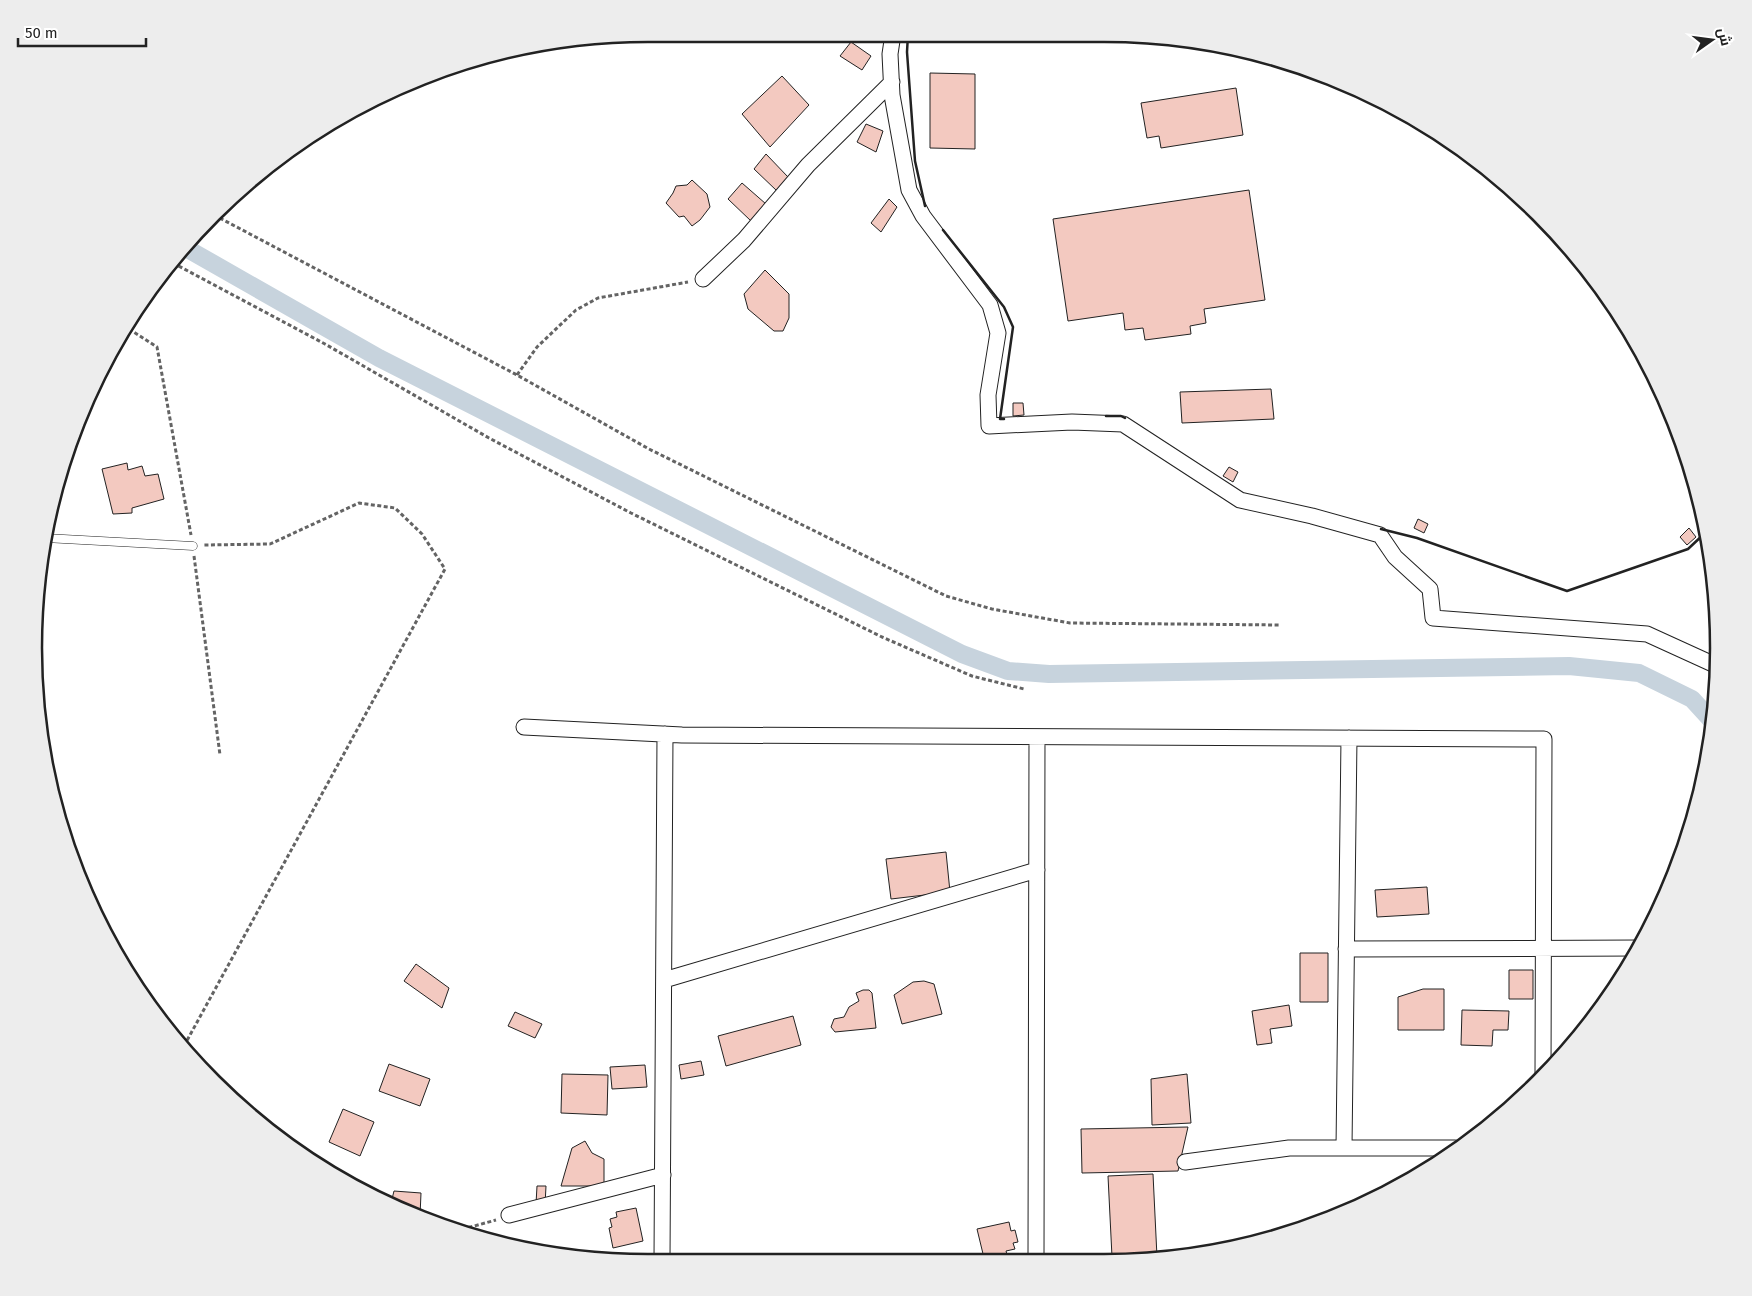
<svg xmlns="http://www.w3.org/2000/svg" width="1752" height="1296" viewBox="0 0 1752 1296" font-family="'Fira Sans',Cairo,sans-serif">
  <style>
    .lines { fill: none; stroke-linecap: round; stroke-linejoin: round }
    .canal { stroke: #c7d3dd; stroke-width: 18 }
    .building { fill: #f3c9c0; stroke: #222 }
    .lane-casing { stroke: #222; stroke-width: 9 }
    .street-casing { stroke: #222; stroke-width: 17 }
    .path { stroke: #646464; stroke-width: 3; stroke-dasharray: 4 2.5; stroke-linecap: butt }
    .lane { stroke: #fff; stroke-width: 8 }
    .street { stroke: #fff; stroke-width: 15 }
    .wall { stroke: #222; stroke-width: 2.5 }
    .rim { fill: none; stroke: #222; stroke-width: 2.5 }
  </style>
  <rect width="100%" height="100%" fill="#fff"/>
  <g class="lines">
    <path class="canal" d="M184,247L379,358L962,654L1008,671L1049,674L1569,666L1639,673L1692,699L1713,722"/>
  </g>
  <path class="building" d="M851,42L871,56L862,70L840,56Z
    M930,73L975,74V149L930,148Z
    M782,76L809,105L770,147L742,114Z
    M1236,88L1243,135L1161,148L1159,136L1147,138L1141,103Z
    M866,124L883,131L876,152L857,142Z
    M766,154L788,177L777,191L754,169Z
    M692,180L707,194L710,207L700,220L692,226L684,216L679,217L666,203L673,193L676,186L687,185Z
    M742,183L766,204L751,221L728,199Z
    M1249,190L1265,300L1204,309L1206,323L1190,326L1191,334L1145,340L1143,328L1125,330L1123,313L1068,321L1053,219Z
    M889,199L897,207L881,232L871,223Z
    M765,270L789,294V318L783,331H774L748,309L744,294Z
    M1271,389L1274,419L1182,423L1180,392Z
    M1013,403H1023L1024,415L1013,416Z
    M127,463L128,470L142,466L145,476L158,474L164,499L132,508V513L113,514L102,469Z
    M1229,467L1238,472L1233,482L1223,476Z
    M1418,519L1428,524L1424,533L1414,528Z
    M1689,528L1696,537L1687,545L1680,537Z
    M946,852L950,892L891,899L886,859Z
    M1427,887L1429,914L1377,917L1375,890Z
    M1300,953H1328V1002H1300Z
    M416,964L449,988L442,1008L404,981Z
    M1509,970H1533V999H1509Z
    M924,981L934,984L942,1014L902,1024L894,995L913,982Z
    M1423,989H1444V1030H1398V997Z
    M863,990H869L872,993L876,1028L835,1032L831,1027L834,1019L844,1017L849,1007L859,1001L856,993Z
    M1289,1005L1292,1026L1270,1029L1272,1043L1257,1045L1252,1011Z
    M1462,1010L1509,1011L1508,1030H1493L1492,1046L1461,1045Z
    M515,1012L542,1024L535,1038L508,1026Z
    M793,1016L801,1045L726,1066L718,1036Z
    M701,1061L704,1075L681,1079L679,1065Z
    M389,1064L430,1079L420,1106L379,1091Z
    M645,1065L647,1087L612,1089L610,1067Z
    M562,1074L608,1075L607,1115L561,1113Z
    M1187,1074L1191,1123L1152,1125L1151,1079Z
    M343,1109L374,1122L360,1156L329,1142Z
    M1188,1127L1178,1171L1082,1173L1081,1129Z
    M585,1141L592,1153L604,1159V1186H561L572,1148Z
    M1153,1174L1157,1257H1112L1108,1176Z
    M537,1186H546L545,1205L536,1204Z
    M394,1191L421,1193L420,1216L391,1203Z
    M636,1208L643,1241L613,1248L609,1228L612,1227L610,1219L617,1217L616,1212Z
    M1009,1222L1011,1231L1015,1230L1018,1242L1013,1243L1015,1249L1006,1251L1008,1258H984L977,1229Z"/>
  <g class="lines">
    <defs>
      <path id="lane" d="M45,538L193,546"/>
      <path id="street" d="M893,34L890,54L892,95L909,190L923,216L990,305L998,333L988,395L989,426L1072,422L1123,424L1240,500L1312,516L1380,535L1395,557L1430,589L1433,618L1647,634L1715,665
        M703,279L744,240L808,165L892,82
        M524,727L682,735L1544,739L1543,1074
        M1346,949L1639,948
        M664,980L1037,870
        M1344,1148L1349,738
        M1185,1162L1289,1148H1455
        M509,1215L663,1175
        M1036,1258L1037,737
        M662,1261L665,734"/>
    </defs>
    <use href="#lane" class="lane-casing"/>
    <use href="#street" class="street-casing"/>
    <path class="path" d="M214,215L517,375L649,449L946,596L992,609L1070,623L1281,625
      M173,263L325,344L489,438L631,513L882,637L972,676L1024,689
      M129,329L157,347L191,535
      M517,375L537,347L576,310L598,298L688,282
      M194,556L220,755
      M184,1046L445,569L422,534L395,508L359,503L270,544L204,545
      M456,1231L496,1220"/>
    <use href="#lane" class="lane"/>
    <use href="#street" class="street"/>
    <path class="wall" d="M908,34L907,52L915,161L925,206
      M943,230L1004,307L1013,327L1000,419H1004
      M1106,416H1121L1125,418
      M1381,529L1417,538L1567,591L1688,549L1705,533"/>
  </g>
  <path d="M0 0H1752V1296H0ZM648 42H1104A606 606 0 0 1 1710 648V648A606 606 0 0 1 1104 1254H648A606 606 0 0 1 42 648V648A606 606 0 0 1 648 42Z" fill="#ededed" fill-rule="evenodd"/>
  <path class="rim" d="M648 42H1104A606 606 0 0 1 1710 648V648A606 606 0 0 1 1104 1254H648A606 606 0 0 1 42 648V648A606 606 0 0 1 648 42Z"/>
  <g transform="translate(1712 40) rotate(76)" stroke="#ffffff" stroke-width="4" paint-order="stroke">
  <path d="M0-4L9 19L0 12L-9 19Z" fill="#222222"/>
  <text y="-8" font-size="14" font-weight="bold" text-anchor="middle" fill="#222222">ش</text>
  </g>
  <path d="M18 38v8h128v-8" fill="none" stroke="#222222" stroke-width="2.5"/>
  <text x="25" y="38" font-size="15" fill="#222222" stroke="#ffffff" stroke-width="4" paint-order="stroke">50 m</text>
</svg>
